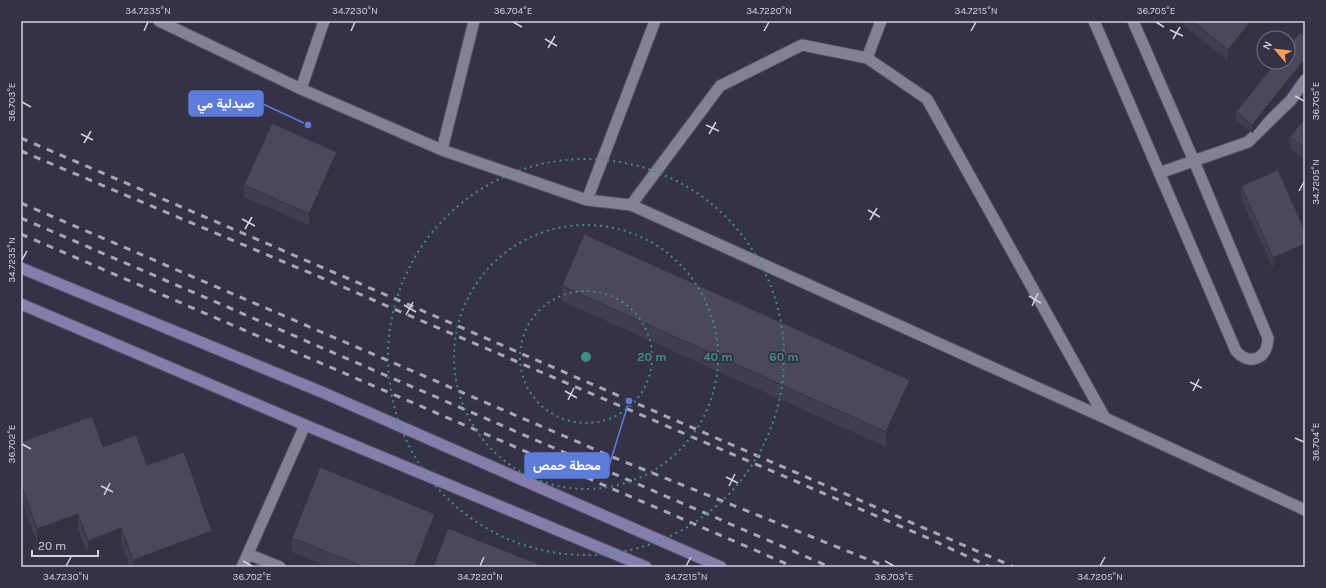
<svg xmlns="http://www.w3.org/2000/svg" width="1326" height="588" viewBox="0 0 1326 588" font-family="Karla,Vazirmatn,sans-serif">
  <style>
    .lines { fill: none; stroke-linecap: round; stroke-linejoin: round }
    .minor-casing { stroke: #504e5e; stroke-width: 13 }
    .primary-casing { stroke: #504e5e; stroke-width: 13 }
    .minor { stroke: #838097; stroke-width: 11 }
    .primary { stroke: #857ead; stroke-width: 11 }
    .rail { stroke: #a8a7b6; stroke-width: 3; stroke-dasharray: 7 7; stroke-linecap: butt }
    .wall { fill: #403e50 }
    .shaded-wall { fill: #343241 }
    .building { fill: #4b485d; stroke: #343241 }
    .ticks { fill: none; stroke: #d3d2df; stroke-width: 1.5 }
    .ring { fill: none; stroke: #408d8a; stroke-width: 2; stroke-dasharray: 2 4 }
    .centre { fill: #408d8a; stroke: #353246; stroke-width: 2 }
    .ring-label { font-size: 12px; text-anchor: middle; font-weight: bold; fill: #408d8a; stroke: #353246; stroke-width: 4; stroke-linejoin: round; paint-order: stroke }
    .leader { fill: none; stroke: #5d7cda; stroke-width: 1.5 }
    .callout-dot { fill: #5d7cda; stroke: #353246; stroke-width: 1.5 }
    .callout { fill: #5d7cda; stroke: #5d7cda; stroke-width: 1.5 }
    .callout-label { font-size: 13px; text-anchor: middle; font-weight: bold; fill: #fff }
    .neatline { fill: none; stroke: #d3d2df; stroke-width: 1.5 }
    .ticks-label { font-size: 10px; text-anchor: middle; fill: #d3d2df }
  </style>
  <rect width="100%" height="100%" fill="#353246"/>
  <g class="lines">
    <defs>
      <path id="minor" d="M159,21L301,89L442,150L587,200L631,205L1105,418L1305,510
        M1094,21L1236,351C1250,367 1268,358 1268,338L1194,161L1133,21
        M867,58L881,21
        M301,89L324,21
        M442,150L474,21
        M1159,173L1248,142L1291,100L1305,80
        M587,200L655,21
        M631,205L720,86L802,45L867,58L927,99L1105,418
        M248,554L280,567
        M242,567L305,425"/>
      <path id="primary" d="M21,268L324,393L721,567
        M21,304L305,425L646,567"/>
    </defs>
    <use href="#minor" class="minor-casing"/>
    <use href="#primary" class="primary-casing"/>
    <use href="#minor" class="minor"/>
    <use href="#primary" class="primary"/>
    <path class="rail" d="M21,138L340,275L1014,567
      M21,151L322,278L930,539L990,567
      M21,203L615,458L887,567
      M21,218L830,567
      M21,234L794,567"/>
  </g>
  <path class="wall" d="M1183,21H1260L1228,61L1183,25Z
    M1305,36V68L1252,133L1236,120V112Z
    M1305,118V160L1290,148V137Z
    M337,164L309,225L244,197V185Z
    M1278,170L1273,270L1241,197V186Z
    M562,286L910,394L886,447L562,301Z
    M21,442L103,447L147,465L212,545L152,567H130L121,543L88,555L78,529L37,544L21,499Z
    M435,528L419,567H328L292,552V538Z"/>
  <path class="shaded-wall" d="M1251,21H1260L1228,61V50Z
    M1305,59V68L1252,133V125Z
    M337,152V164L309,225V214Z
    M1305,244V256L1273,270V258Z
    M910,380V394L886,447V432Z
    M78,514V529L37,544V529Z
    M435,514V528L419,567H414Z
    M121,528V543L88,555V541Z
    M212,531V545L152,567H133V560Z"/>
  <path class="building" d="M1192,21H1251L1228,50Z
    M1300,32L1305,36V59L1252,125L1236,112L1276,62H1288V47Z
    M1305,118V148L1290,137Z
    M272,123L337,152L309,214L244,185Z
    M1278,170L1305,231V244L1273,258L1241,186Z
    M584,234L910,380L886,432L562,286Z
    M92,416L103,447L136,435L147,465L184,452L212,531L133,560L121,528L88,541L78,514L37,529L21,485V442Z
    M320,467L435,514L414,567H364L292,538Z
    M448,528L546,567H433Z"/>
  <path class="ticks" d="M513,22L522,27M1156,22L1164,27M1170,30L1183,36M144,31L148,22M351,31L355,22M764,31L769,22M971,31L976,22M545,39L557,46M1173,39L1180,27M548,48L555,36M1295,96L1304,101M22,102L31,107M706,125L719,131M81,134L93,140M709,134L716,122M84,143L91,131M1299,191L1304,182M868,210L880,217M242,219L255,226M870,220L877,208M245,229L252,217M22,260L27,251M1029,296L1041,303M404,305L416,312M1032,306L1038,293M406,315L413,302M1190,382L1202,388M565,391L577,398M1193,391L1199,379M568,400L574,388M1295,438L1304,442M22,444L31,449M726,477L738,483M101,486L113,492M729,486L735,474M104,495L110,483M243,561L252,566M885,561L894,566M66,566L71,557M480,566L484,557M686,566L691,557M1100,566L1105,557"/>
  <g class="ring">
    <circle cx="586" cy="357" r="66"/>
    <circle cx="586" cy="357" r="132"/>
    <circle cx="586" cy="357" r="198"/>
  </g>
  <circle cx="586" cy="357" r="6" class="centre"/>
  <g class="ring-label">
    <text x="652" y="361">20 m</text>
    <text x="718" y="361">40 m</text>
    <text x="784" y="361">60 m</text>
  </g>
  <path class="leader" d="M308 125L263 104M629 401L609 466"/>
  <g class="callout-dot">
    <circle cx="308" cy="125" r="4"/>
    <circle cx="629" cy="401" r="4"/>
  </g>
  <g class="callout">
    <rect x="189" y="91" width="74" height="25" rx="4"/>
    <rect x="525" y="453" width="84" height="25" rx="4"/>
  </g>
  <g class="callout-label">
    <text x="226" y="108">صيدلية مي</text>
    <text x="567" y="470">محطة حمص</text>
  </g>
  <rect width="1326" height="588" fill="none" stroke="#353246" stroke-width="44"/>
  <g transform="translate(1276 50) rotate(298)"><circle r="19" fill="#353246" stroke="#747283"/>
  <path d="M0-3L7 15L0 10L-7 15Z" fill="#fa9f4f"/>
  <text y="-6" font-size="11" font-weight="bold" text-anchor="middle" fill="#d3d2df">N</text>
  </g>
  <path d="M32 550v6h66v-6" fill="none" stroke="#d3d2df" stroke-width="2"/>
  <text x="38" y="550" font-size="12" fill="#d3d2df" stroke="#353246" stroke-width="3" paint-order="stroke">20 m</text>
  <rect x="22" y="22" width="1282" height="544" class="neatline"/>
  <g class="ticks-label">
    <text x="148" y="14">34.7235°N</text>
    <text x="355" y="14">34.7230°N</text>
    <text x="513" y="14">36.704°E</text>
    <text x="769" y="14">34.7220°N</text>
    <text x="976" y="14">34.7215°N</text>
    <text x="1156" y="14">36.705°E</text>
    <text transform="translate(1315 101) rotate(-90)" y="4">36.705°E</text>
    <text transform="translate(11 102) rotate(-90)" y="4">36.703°E</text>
    <text transform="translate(1315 182) rotate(-90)" y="4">34.7205°N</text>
    <text transform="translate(11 260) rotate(-90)" y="4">34.7235°N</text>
    <text transform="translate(1315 442) rotate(-90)" y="4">36.704°E</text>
    <text transform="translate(11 444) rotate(-90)" y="4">36.702°E</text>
    <text x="66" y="580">34.7230°N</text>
    <text x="252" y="580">36.702°E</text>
    <text x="480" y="580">34.7220°N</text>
    <text x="686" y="580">34.7215°N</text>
    <text x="894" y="580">36.703°E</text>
    <text x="1100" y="580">34.7205°N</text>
  </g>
</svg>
